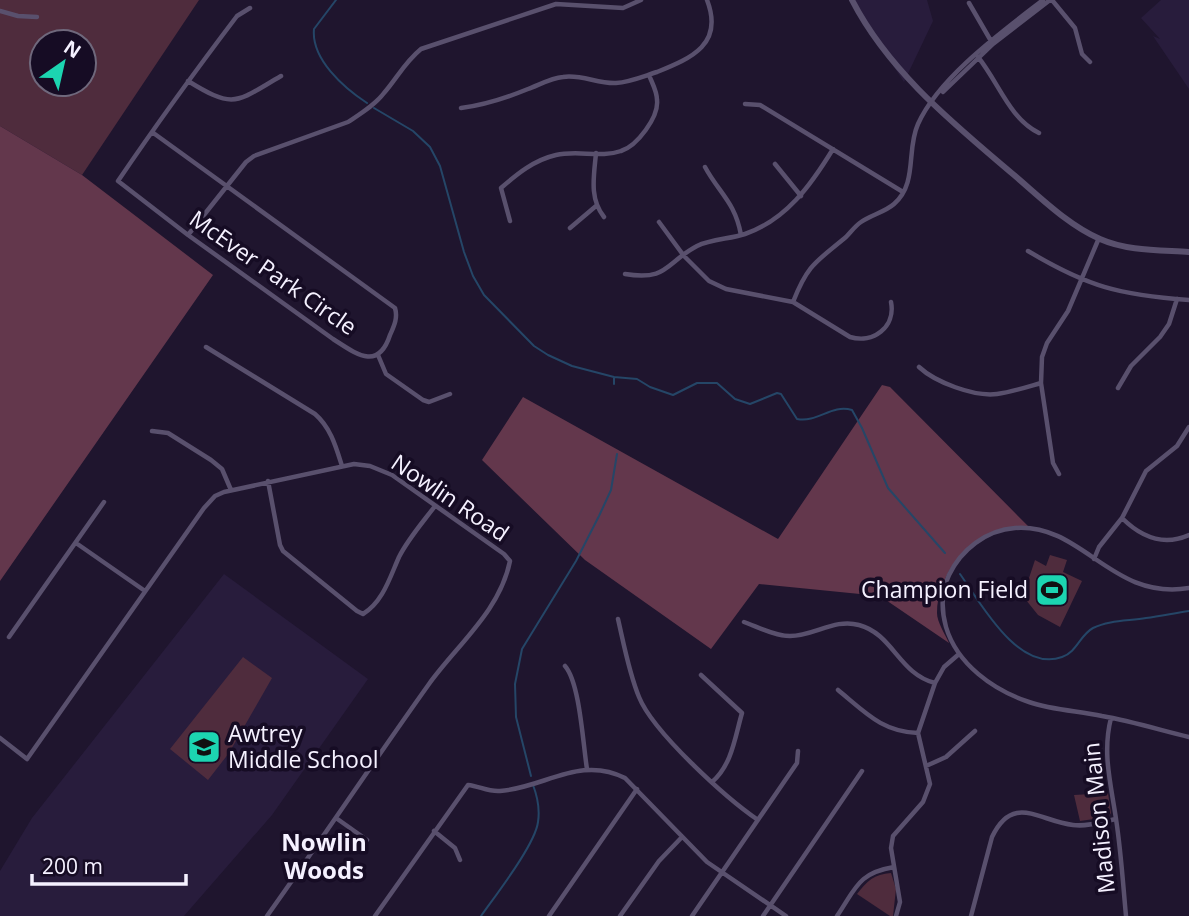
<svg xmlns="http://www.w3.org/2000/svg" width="1189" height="916" viewBox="0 0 1189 916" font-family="'Open Sans',sans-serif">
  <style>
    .built { fill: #281c3c }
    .green { fill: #4f2c3d; fill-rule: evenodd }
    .forest { fill: #63374c }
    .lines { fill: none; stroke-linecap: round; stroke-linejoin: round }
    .stream { stroke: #254667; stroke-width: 2 }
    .street { stroke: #59506d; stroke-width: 4.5 }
    .secondary { stroke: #59506d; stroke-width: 6 }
    .labels { text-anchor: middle; stroke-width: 7; stroke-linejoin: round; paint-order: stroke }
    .street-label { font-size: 23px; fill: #f5f1ff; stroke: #160c24 }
    .poi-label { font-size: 23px; fill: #f5f1ff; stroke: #160c24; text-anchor: end }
    .neighbourhood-label { font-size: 24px; font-weight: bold; fill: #f5f1ff; stroke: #160c24 }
  </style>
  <rect width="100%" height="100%" fill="#1f152e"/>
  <path class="built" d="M854,0H927L933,21L904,82L870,31Z
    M1161,0H1189V89L1153,36L1160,39L1141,18Z
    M224,574L368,679L272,815L184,916H0V871L32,818Z"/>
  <path class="green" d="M0,0H199L82,175L0,126ZM42,42H84V84H42Z
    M1050,555L1067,560L1063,572L1082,581L1060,627L1038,615L1026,600L1028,581L1035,560L1046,566Z
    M243,657L272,678L229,753L208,780L170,749Z
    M1108,793L1111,813L1108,817L1080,821L1074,795Z
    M891,873L896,889L893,916H890L857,894C867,881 874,874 891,873Z"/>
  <path class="forest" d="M0,126L82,175L213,275L0,581Z
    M882,385L890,387L1031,529C1023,528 1012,526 1004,528C967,537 937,576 937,613C937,622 945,634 949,643L880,596L759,584L711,649L585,560L482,460L523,397L778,539Z"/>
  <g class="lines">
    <path class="stream" d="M336,0L314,29C311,59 344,88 367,103
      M374,108L413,131L430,147L440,166L464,252L473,276L484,295L534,346L548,355L572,366L614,377L637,379L650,387L673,395L697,383H717L735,399L750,404L777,393L781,394L797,419C818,423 831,404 852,410L862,428L888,488L945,553
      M614,378V384
      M960,574C980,602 1018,673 1062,657C1077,652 1080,635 1093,628C1109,620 1129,621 1146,618C1161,616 1175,613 1189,611
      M531,776L516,717L515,684L522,649L576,561L599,516L611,490L617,454
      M481,916C495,896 535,845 538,822C540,809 538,798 533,785"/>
    <path class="street" d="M1052,0L1075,28L1082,54L1090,62
      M969,3L991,41
      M0,11L18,16L37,17
      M978,57C999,83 1009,118 1039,133
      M188,81C235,110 236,102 281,76
      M943,92L993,44L1050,0
      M745,104L760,105L903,192
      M461,108C484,105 506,98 528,89C539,85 551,78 563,77C581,74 598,84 616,83C630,82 644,76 657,72C692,58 724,44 707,0
      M152,132L395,308C398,318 394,326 390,335C378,372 355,353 333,339L188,235L118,181C156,125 196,70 237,16L250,8
      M596,153C594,176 589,198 604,217
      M775,164L801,196
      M705,167C719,193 735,202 741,235
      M510,221L501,188C517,174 534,160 556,155C577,150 601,158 621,151C637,146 659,117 657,100C657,91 652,83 649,75
      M659,222L684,256L709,281L726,289L793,302L850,337C873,344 896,327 891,302
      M570,228L596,206
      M188,235L246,162L254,156L348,122C360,114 375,105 384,93C397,78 405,62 421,49L556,4L623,8L641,0
      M1028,251C1088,287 1120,295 1189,300
      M625,274C668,281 665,263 697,246C711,239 730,239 745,234C786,220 811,185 833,149
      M793,302C808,264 816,262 846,237C851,232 855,226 861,222C871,215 885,212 894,204C918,183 906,150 918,124C939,77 1003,31 1043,0
      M206,347L315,414C331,428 336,447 342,466
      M378,355L386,374L423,400L429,402L450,394
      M919,367C935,382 974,397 997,394C1012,392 1027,387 1041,383
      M1118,388L1131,366L1160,337L1169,324L1177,299
      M152,431L168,433L211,460L222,469L231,490
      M1059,474L1053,463L1041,383L1042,357L1047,343L1068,311L1099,238
      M268,481L280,545L283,551L357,611L363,614C383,602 390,577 399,557C408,539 423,522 435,506
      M1122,518C1141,537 1164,546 1189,535
      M76,543L145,591
      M1094,559L1099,547L1122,518L1146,471L1177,446L1189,427
      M1189,588C1111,601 1083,523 1015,528C986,530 961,550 949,575C941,592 941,609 946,627C957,664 993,690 1029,702C1052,710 1078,711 1102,716C1131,721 1160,730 1189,737
      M618,619C624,645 629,673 639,697C653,732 726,798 758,820
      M744,622C758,627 775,636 790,636C814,636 835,618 859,625C893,634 899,674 935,683
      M9,637L104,502
      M565,666C580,683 583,745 587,769
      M701,675L742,713C735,737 732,765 712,782
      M838,690C865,712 882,732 918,733
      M1111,718C1102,753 1111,784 1116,819C1121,851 1123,884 1126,916
      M0,738L27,759L204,508L215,496L224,492L354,464L370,466L392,475L504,554L510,561C500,611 457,645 429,684C374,761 322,839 267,916
      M926,766L946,757L975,731
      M336,818L367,840
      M434,831L455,848L460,860
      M375,916L468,785C479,786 488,792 500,791C544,788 580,755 625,778L707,862L786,916
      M549,916L637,789
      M620,916L659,861L682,837
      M692,916L797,763L798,751
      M763,916L862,771
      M837,916C856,888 858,873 894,867
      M896,916L900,902L891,848L893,836L923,802L930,784L918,733L935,683L944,667L959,654
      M971,916L992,837C1013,793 1039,821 1073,825C1087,827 1102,822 1116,819"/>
    <path class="secondary" d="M852,0C889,72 954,124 1014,175C1041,198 1068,225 1100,239C1127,251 1159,250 1189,252"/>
  </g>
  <defs>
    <symbol id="stadium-square" viewBox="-11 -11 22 22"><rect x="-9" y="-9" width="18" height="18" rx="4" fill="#1cd5b1" stroke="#160c24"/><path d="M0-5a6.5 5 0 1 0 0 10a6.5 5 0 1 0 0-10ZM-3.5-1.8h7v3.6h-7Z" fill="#111"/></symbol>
    <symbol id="school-square" viewBox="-11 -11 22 22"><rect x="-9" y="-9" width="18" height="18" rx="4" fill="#1cd5b1" stroke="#160c24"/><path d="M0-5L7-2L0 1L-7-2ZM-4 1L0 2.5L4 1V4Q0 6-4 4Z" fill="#111"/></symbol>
  </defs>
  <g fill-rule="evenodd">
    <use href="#stadium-square" x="1033" y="571" width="38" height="38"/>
    <use href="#school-square" x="185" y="728" width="38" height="38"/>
  </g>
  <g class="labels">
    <g class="street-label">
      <text transform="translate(273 273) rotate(35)" y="8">McEver Park Circle</text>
      <text transform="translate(450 498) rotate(34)" y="8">Nowlin Road</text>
      <text transform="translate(1099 818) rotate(-96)" y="8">Madison Main</text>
    </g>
    <g class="poi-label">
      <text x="1028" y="598">Champion Field</text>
      <text x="228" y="742" text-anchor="start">Awtrey<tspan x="228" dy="26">Middle School</tspan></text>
    </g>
    <g class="neighbourhood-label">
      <text x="324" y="851">Nowlin<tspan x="324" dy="28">Woods</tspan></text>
    </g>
  </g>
  <g transform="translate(63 63) rotate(34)"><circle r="33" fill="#160c24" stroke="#6f687c" stroke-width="2"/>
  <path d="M0-5L12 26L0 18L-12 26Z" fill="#1cd5b1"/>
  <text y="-10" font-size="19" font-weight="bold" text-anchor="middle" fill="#f5f1ff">N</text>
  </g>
  <path d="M32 874v10h154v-10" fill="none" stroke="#f5f1ff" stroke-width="3.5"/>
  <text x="42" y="874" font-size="21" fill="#f5f1ff" stroke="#160c24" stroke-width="5" paint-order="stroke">200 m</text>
</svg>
